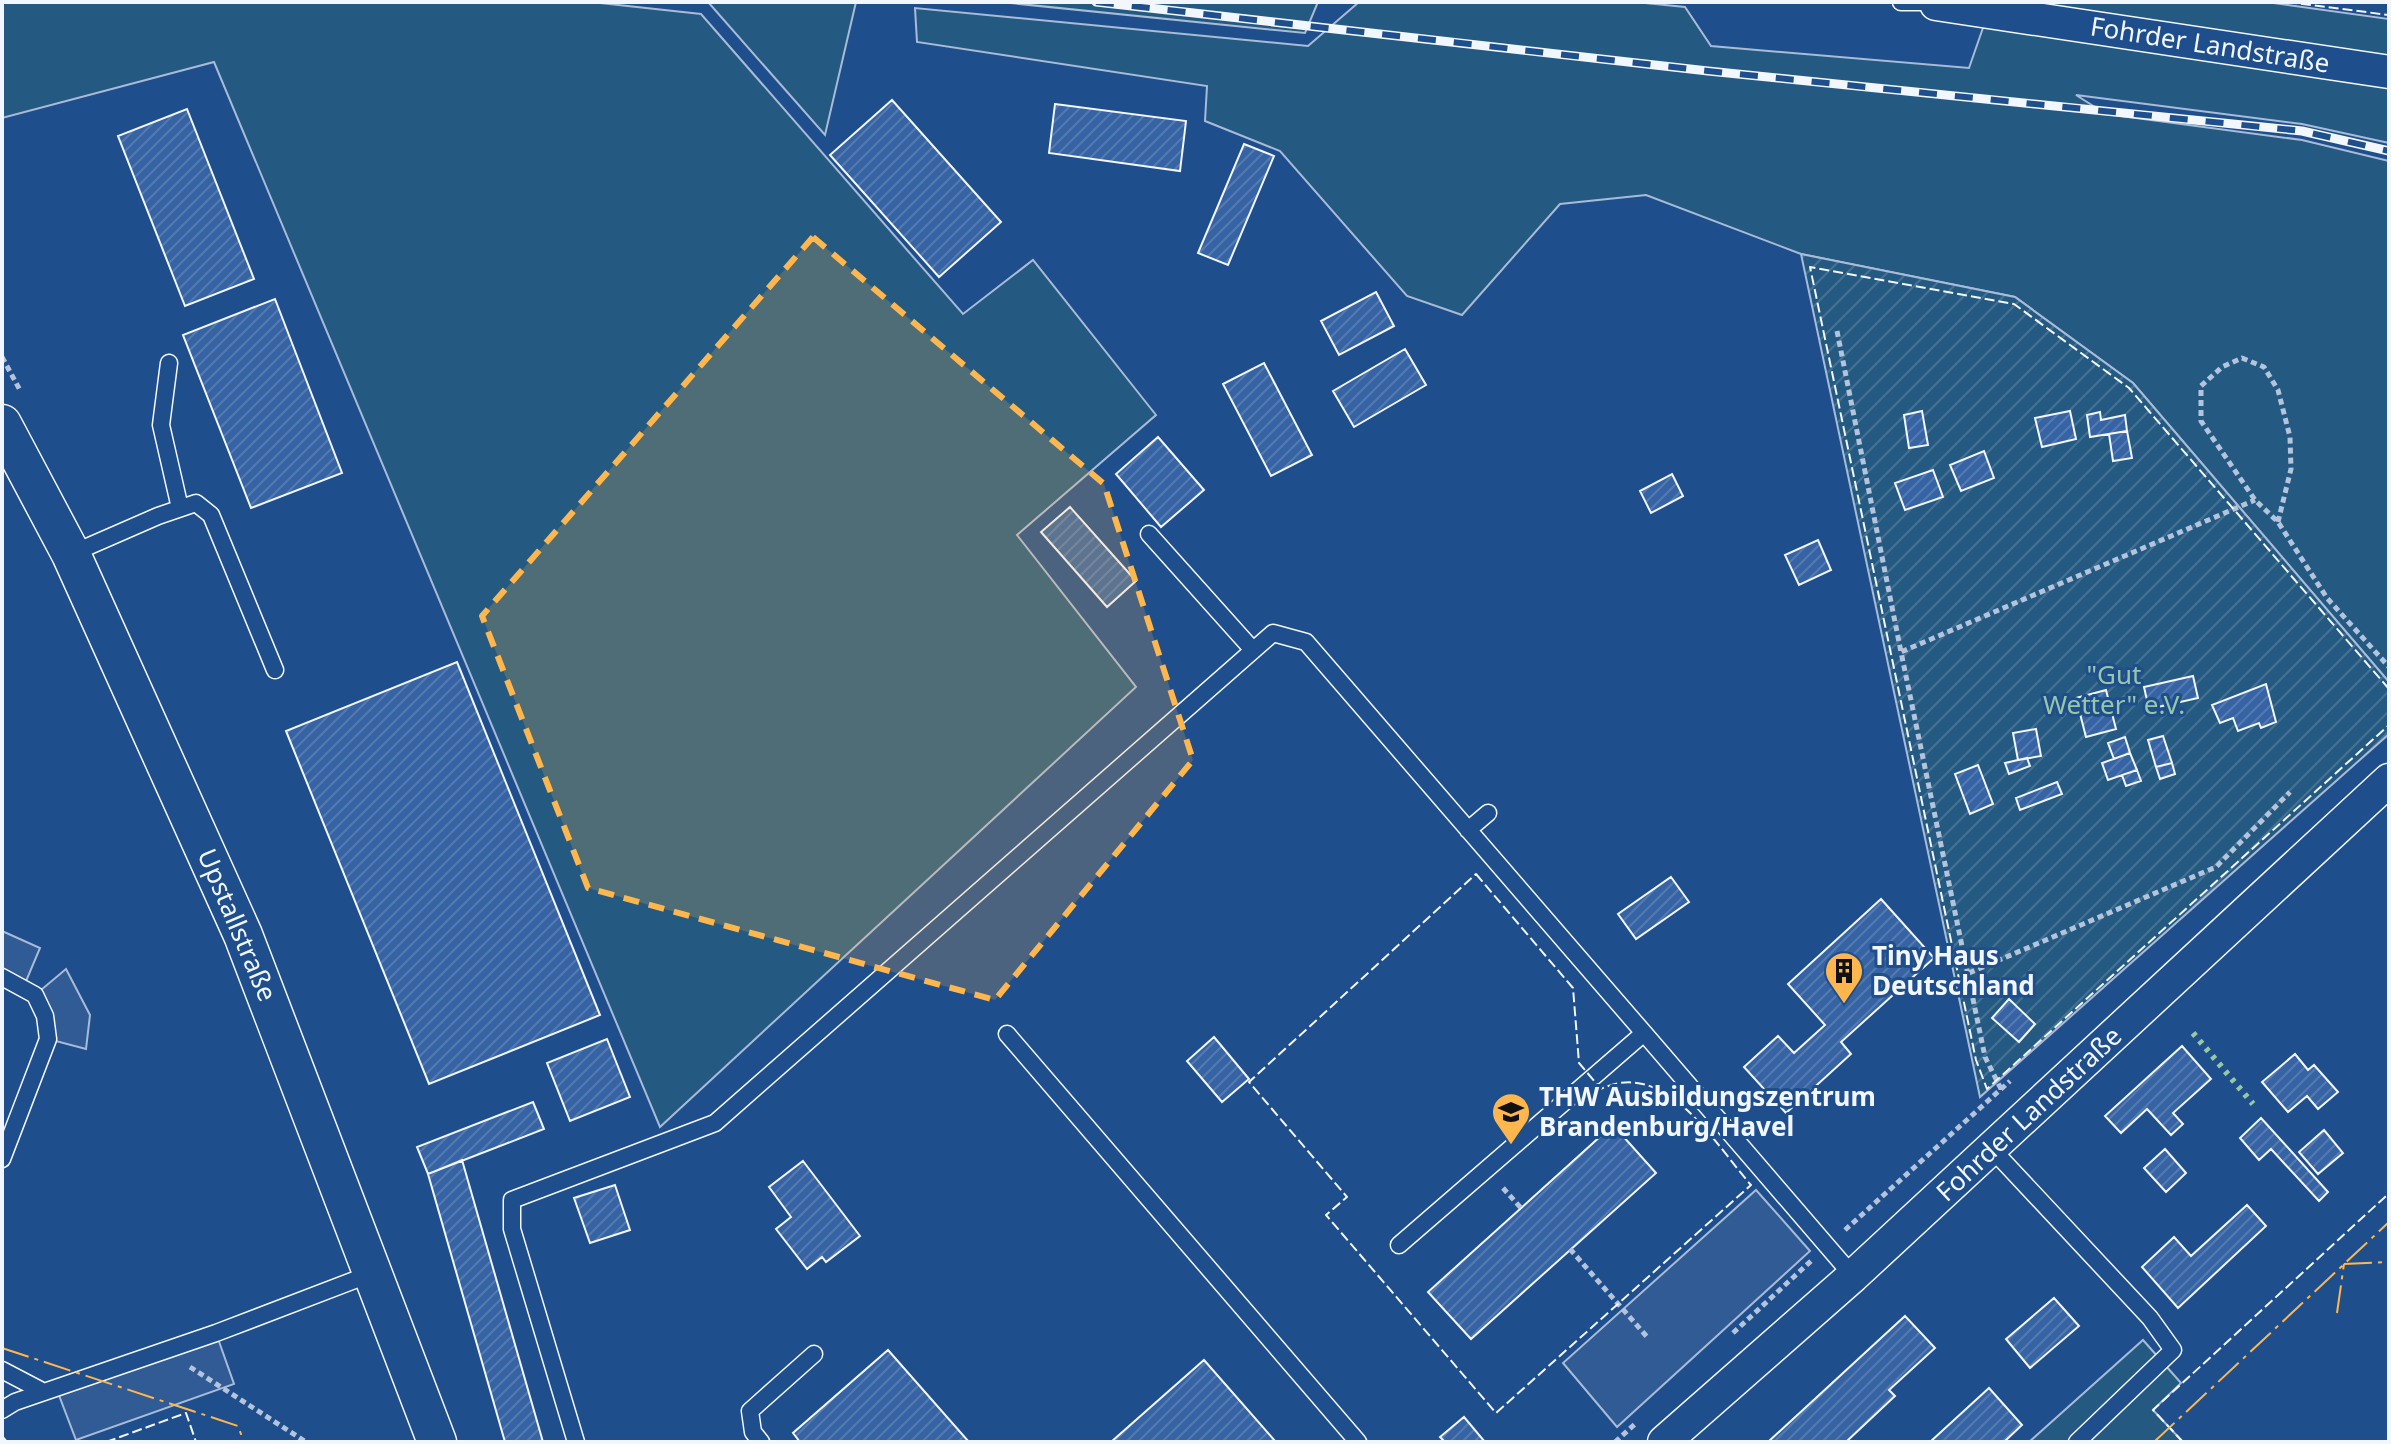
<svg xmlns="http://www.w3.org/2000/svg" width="2391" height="1444" viewBox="0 0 2391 1444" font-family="'Noto Sans',sans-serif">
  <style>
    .grass { fill: #245a82; stroke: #a8bbd7; stroke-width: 2 }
    .garden { fill: url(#garden-furrows); stroke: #a8bbd7; stroke-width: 2 }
    .parking { fill: #305b95; stroke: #a8bbd7; stroke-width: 2 }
    .building { fill: url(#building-hatch); stroke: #f2f6ff; stroke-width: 2 }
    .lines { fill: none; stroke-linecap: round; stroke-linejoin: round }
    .service-casing { stroke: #f2f6ff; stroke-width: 19 }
    .minor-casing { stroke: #f2f6ff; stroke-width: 35 }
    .tertiary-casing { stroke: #f2f6ff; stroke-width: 41 }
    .path { stroke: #b3c4dc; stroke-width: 5; stroke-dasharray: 6 4; stroke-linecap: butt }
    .service { stroke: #1f4e8c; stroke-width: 16 }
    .minor { stroke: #1f4e8c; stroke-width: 32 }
    .tertiary { stroke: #1f4e8c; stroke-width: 38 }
    .rail-casing { stroke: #f2f6ff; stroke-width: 9 }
    .rail { stroke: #1f4e8c; stroke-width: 6; stroke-dasharray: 18; stroke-linecap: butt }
    .hedge { stroke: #97c8a6; stroke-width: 6; stroke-dasharray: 4 6; stroke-linecap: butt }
    .fence { stroke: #f2f6ff; stroke-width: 2; stroke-dasharray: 10 4; stroke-linecap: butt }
    .power { stroke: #ffb74d; stroke-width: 2; stroke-dasharray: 28 6 4 6; stroke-linecap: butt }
    .marked { fill: #ffb74d; fill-opacity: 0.2; stroke: #ffb74d; stroke-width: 6; stroke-dasharray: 16 10; stroke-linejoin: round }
    .labels { text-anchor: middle; stroke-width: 6; stroke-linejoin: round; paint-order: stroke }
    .street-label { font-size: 26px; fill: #f2f6ff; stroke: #1f4e8c }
    .park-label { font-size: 26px; fill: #97c8a6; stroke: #1f4e8c }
    .poi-label { font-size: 26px; font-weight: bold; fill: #f2f6ff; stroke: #1f4e8c; text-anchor: start }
  </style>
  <defs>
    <pattern id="garden-furrows" width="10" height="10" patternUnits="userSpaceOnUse" patternTransform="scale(2)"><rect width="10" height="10" fill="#245a82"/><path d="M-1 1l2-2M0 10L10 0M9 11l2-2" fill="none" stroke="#447295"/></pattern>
    <pattern id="building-hatch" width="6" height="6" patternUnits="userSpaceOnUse" patternTransform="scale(2)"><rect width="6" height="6" fill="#3563a3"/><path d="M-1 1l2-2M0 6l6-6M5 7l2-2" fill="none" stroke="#537ab1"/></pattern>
  </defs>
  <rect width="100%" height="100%" fill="#1f4e8c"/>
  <path class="grass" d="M2,2H591L701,14L963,314L1033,260L1156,415L1017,535L1136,687L660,1127L214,62L2,118Z
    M708,2H856L825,135Z
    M1000,2H1318L1305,33Z
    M1359,2H1635L1685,7L1711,46L1969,68L1992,2H2266L2389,19V143L2302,124L2076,95L2106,114L2302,140L2389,161V682L2133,383L2015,297L1801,254L1646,195L1560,204L1462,315L1407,296L1280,151L1205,121L1207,86L917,42L915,8L1308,46Z
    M2143,1340L2181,1383L2153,1410L2183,1442H2029Z"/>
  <path class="garden" d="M1801,254L2015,297L2133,383L2389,682V734L1980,1097Z"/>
  <path class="parking" d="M2,931L40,948L24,986L2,977Z
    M66,969L90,1015L86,1049L48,1039L35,995Z
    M1756,1190L1810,1251L1617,1427L1563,1363Z
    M216,1333L234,1384L76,1440L57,1390Z"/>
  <path class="building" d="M892,100L1001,222L939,277L830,155Z
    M1055,104L1186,121L1180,171L1049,153Z
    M187,109L254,279L185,306L118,136Z
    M1244,144L1274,156L1228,265L1198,253Z
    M1376,292L1394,326L1339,355L1321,321Z
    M275,299L342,473L251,508L183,335Z
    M1405,349L1426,385L1354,427L1333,391Z
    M1264,363L1312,455L1271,476L1223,384Z
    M1922,411L1928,445L1909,448L1904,415Z
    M2070,411L2076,439L2042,447L2035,418Z
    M2100,412L2101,420L2125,415L2127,431L2090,437L2087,415Z
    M2127,431L2132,458L2113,461L2109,434Z
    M1158,437L1204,490L1161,527L1116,474Z
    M1984,451L1994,478L1961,491L1950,465Z
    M1933,470L1943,497L1905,510L1895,483Z
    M1672,474L1683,496L1651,513L1640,491Z
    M1070,507L1136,581L1107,607L1041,532Z
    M1818,540L1831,570L1799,585L1785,555Z
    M457,662L600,1015L429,1084L286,731Z
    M2193,676L2198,698L2149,709L2144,687Z
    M2266,684L2276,722L2261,728L2259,723L2238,731L2233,718L2220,723L2212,705Z
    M2106,690L2116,729L2086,737L2076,698Z
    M2036,729L2041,756L2018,760L2013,733Z
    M2163,736L2172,763L2156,767L2148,740Z
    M2125,737L2130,753L2114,759L2108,743Z
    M2130,753L2137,770L2108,780L2102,763Z
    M2027,758L2030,766L2009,774L2005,763Z
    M2172,763L2175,774L2160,779L2156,767Z
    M1978,765L1993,804L1970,814L1955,774Z
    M2137,770L2141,781L2126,786L2122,775Z
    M2057,782L2062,794L2020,810L2016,798Z
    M1671,877L1689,902L1636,939L1618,914Z
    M1881,899L1934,958L1841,1042L1851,1054L1786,1113L1744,1067L1778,1036L1794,1053L1825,1025L1788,984Z
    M2009,999L2035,1024L2019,1042L1992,1018Z
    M1214,1037L1249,1079L1222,1102L1187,1061Z
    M607,1039L630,1097L570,1121L547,1063Z
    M2182,1046L2211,1079L2173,1113L2183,1124L2171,1135L2147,1109L2121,1133L2105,1116Z
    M2295,1054L2308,1070L2314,1065L2338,1092L2318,1109L2307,1096L2288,1112L2262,1082Z
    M533,1102L544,1129L428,1174L417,1147Z
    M2261,1118L2328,1192L2319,1201L2271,1149L2259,1160L2240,1138Z
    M1613,1125L1656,1173L1471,1339L1428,1292Z
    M2324,1130L2343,1153L2318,1174L2299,1152Z
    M2165,1149L2186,1173L2166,1192L2144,1168Z
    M462,1160L543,1442H505L428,1174Z
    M803,1161L860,1236L826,1262L822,1257L807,1269L776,1229L791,1217L769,1187Z
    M615,1185L630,1230L590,1243L574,1198Z
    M2247,1205L2266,1226L2178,1308L2142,1267L2174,1237L2191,1256Z
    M2054,1298L2079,1326L2030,1368L2006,1339Z
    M1905,1316L1935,1348L1889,1390L1895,1396L1846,1442H1768Z
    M888,1350L969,1442H800L793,1433Z
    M1204,1360L1276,1442H1111Z
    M1989,1388L2022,1425L2004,1442H1930Z
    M1464,1417L1485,1442H1445L1440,1437Z"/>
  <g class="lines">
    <defs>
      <path id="service" d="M1901,2H1935
        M169,363L161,425L180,508
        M1149,534L1252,649
        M71,554L158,516L196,503L211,515L275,670
        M1468,830L1488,813
        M2,977L35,995L45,1016L48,1039L2,1159
        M1007,1034L1358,1442
        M1991,1148L2150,1318L2173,1350L2077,1442
        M1399,1245L1644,1033L1853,1276
        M2,1370L44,1392
        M2,1410L15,1402L216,1333L373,1273
        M576,1442L512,1229V1200L715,1123L1273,633L1306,642L1644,1033
        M761,1442L753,1432L750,1411L814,1354"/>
      <path id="minor" d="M1936,4L2389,72
        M1664,1442L1853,1276L2389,780"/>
      <path id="tertiary" d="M2,424L71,554L243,935L437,1442"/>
    </defs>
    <use href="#service" class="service-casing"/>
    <use href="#minor" class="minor-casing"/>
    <use href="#tertiary" class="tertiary-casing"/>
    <path class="path" d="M1837,331L1901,652
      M2,357L21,392
      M2278,522L2291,469L2290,437L2278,390L2264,367L2242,358L2222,367L2201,386V421L2255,500L2278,522L2327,598L2389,667
      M1969,973L2216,867L2290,792
      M2001,1089L1985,1057L1901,652L2255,500
      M1503,1188L1521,1208
      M1845,1230L2010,1081
      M1570,1249L1648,1338
      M1733,1333L1811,1261
      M190,1367L306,1442
      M1615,1442L1635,1424"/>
    <use href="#service" class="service"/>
    <use href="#minor" class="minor"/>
    <use href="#tertiary" class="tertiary"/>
    <defs>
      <path id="rail" d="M1096,2L1708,71L2302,131L2389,151"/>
    </defs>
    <use href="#rail" class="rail-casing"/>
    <use href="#rail" class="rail"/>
    <path class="hedge" d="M2193,1033L2253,1104"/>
    <path class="fence" d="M2287,2L2389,15
      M2389,689L2129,388L2014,304L1810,267L1976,1060L1987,1089L2389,725
      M1476,874L1573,988L1579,1063L1601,1089C1666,1058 1714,1143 1751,1185L1496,1413L1326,1215L1347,1197L1249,1082Z
      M2,1436L7,1442
      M106,1442L186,1413L196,1442
      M2183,1442L2153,1410L2386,1196L2389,1199"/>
    <path class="power" d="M2344,1264L2389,1262
      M2337,1313L2344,1264
      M2,1348L238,1426L244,1442
      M2154,1442L2389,1222"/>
  </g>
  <path class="marked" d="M813,237L1104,484L1193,760L995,1000L588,888L482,616Z"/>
  <defs>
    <symbol id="building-pin" viewBox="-11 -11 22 30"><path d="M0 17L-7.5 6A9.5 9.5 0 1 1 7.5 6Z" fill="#ffb74d" stroke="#1f4e8c"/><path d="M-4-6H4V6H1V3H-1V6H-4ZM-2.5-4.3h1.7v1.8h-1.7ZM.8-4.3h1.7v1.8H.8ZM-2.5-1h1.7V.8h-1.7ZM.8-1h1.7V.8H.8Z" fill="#111"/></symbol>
    <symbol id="university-pin" viewBox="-11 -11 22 30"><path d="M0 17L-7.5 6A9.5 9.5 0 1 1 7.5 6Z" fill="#ffb74d" stroke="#1f4e8c"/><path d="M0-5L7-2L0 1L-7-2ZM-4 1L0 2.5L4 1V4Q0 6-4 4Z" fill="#111"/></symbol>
  </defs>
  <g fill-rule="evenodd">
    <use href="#building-pin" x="1822" y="949" width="44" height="60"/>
    <use href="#university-pin" x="1489" y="1090" width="44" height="60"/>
  </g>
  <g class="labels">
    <g class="street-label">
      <text transform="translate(2210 45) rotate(9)" y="9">Fohrder Landstraße</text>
      <text transform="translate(237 925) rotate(67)" y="9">Upstallstraße</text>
      <text transform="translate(2029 1114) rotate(-43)" y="9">Fohrder Landstraße</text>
    </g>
    <g class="park-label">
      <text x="2114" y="684">"Gut<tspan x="2114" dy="30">Wetter" e.V.</tspan></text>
    </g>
    <g class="poi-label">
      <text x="1872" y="965">Tiny Haus<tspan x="1872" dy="30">Deutschland</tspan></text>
      <text x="1539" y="1106">THW Ausbildungszentrum<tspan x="1539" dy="30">Brandenburg/Havel</tspan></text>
    </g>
  </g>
  <rect width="2391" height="1444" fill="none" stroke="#f2f6ff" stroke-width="8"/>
</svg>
